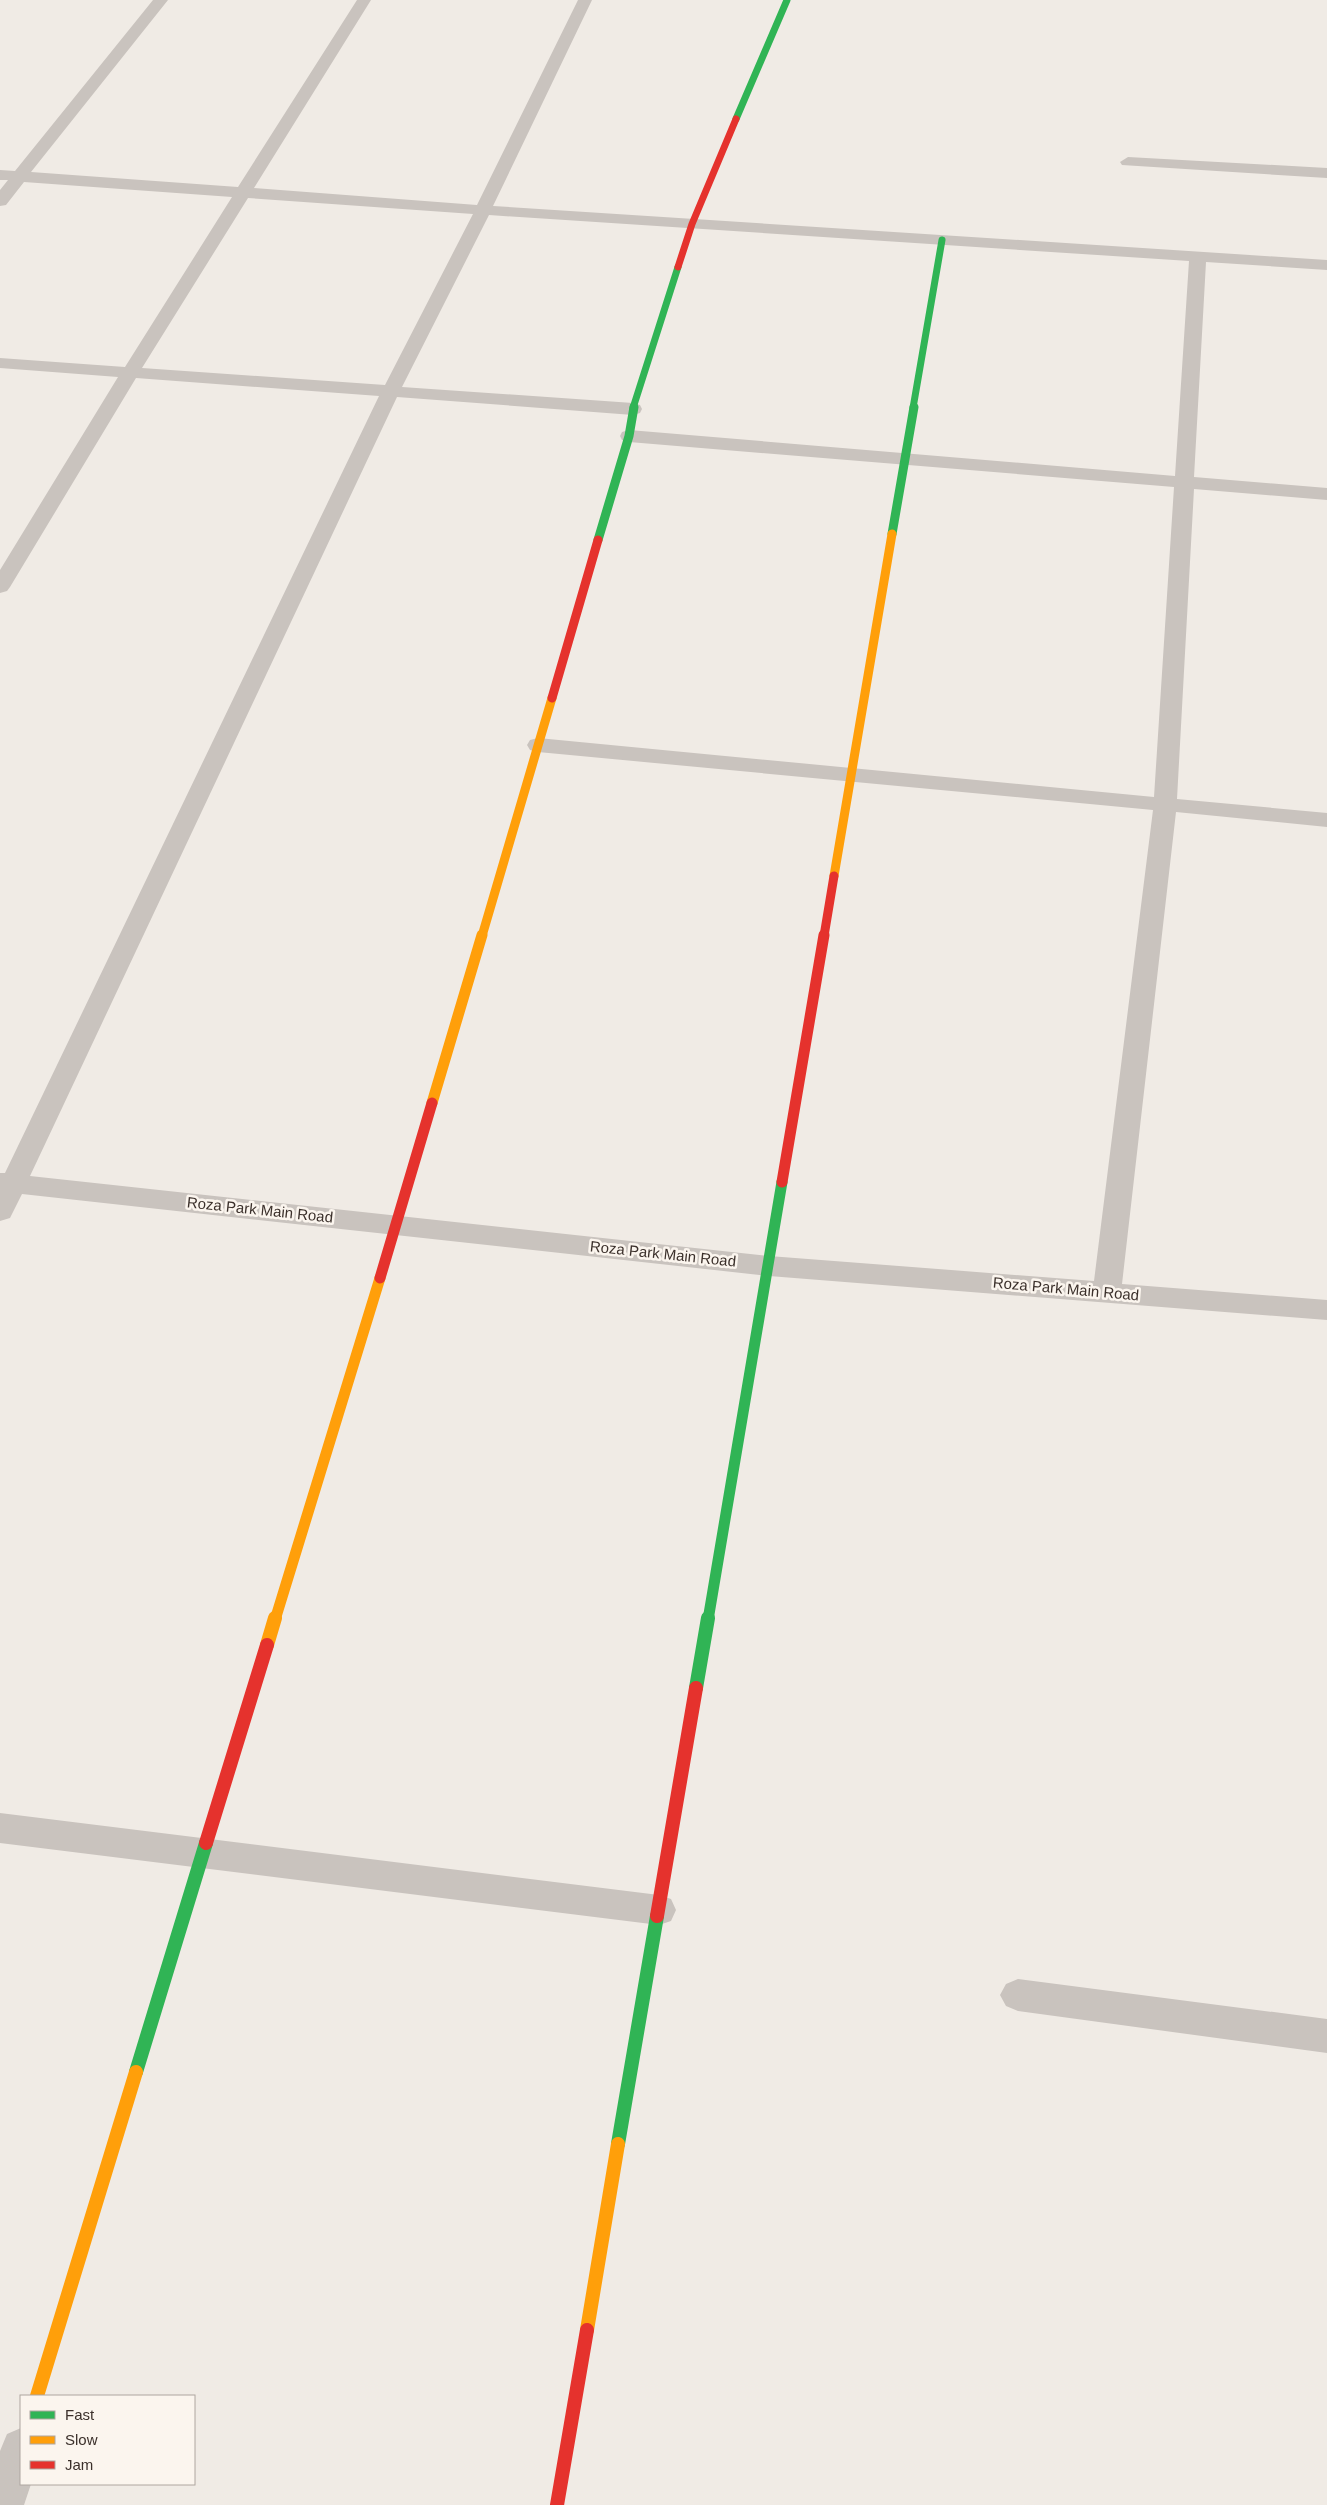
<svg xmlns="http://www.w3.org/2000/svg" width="1327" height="2505" viewBox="0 0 1327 2505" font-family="Arial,sans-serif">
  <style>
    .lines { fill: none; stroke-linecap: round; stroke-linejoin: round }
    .lane { fill: #c9c3be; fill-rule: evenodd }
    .street { fill: #c9c3be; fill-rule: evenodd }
    .fast-far3 { stroke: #30b455; stroke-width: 7 }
    .fast-far2 { stroke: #30b455; stroke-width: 9 }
    .fast-far1 { stroke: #30b455; stroke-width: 11 }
    .fast { stroke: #30b455; stroke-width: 14 }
    .slow-far2 { stroke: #ff9f0a; stroke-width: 9 }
    .slow-far1 { stroke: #ff9f0a; stroke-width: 11 }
    .slow { stroke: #ff9f0a; stroke-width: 14 }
    .jam-far3 { stroke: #e5322d; stroke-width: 7 }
    .jam-far2 { stroke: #e5322d; stroke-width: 9 }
    .jam-far1 { stroke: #e5322d; stroke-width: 11 }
    .jam { stroke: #e5322d; stroke-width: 14 }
    .labels { text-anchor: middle; stroke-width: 5; stroke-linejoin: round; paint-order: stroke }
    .street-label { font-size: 15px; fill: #3b302b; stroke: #fbf5ee }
  </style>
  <rect width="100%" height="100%" fill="#f0ebe5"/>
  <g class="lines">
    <path class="lane" d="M1128,157L1327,168V178L1122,165L1120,162Z"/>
    <path class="street" d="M153,0H168L31,172L238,187L357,0H371L254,188L477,205L578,0H592L493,206L1327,260V270L1206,262L1194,477L1327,488V500L1194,489L1177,799L1327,813V827L1176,812L1122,1284L1327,1300V1320L769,1276L22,1194L10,1218L0,1221V1173H5L379,396L136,378L10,587L7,591L0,593V570L118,377L0,368V358L125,367L232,197L24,182L6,205L0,206V190L8,180H0V170L15,171ZM248,198L473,214L385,385L142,368ZM489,215L1189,261L1175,476L629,430L622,432L620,436L622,440L629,442L1174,487L1154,797L538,738L530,740L527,745L530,750L538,752L1153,810L1094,1281L769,1256L30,1176L397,397L633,415L640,413L642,409L640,405L633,403L402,387Z
      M0,1813L659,1895L671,1899L676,1910L671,1921L659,1925L0,1843Z
      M1018,1979L1327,2019V2053L1018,2011L1006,2006L1000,1995L1006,1984Z
      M21,2428V2484H31L24,2505H0V2451L7,2434Z"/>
    <path class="fast-far3" d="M736,119L787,0
      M633,408L678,267
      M913,408L942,240"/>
    <path class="fast-far2" d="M892,534L914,407
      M598,540L629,436L634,407"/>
    <path class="fast-far1" d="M708,1620L782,1182"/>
    <path class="fast" d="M696,1688L708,1618
      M136,2072L206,1843
      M618,2144L657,1916"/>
    <path class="slow-far2" d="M834,876L892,534
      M482,936L552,698"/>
    <path class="slow-far1" d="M432,1103L482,935
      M275,1620L380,1278"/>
    <path class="slow" d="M267,1645L275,1618
      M587,2330L618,2144
      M37,2396L136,2072"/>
    <path class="jam-far3" d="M678,267L692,224L736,119"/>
    <path class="jam-far2" d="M552,698L598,540
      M824,936L834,876"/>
    <path class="jam-far1" d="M782,1182L824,935
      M380,1278L432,1103"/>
    <path class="jam" d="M206,1843L267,1645
      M657,1916L696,1688
      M557,2505L587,2330"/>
  </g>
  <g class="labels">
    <g class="street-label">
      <text transform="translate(260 1210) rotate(6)" y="5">Roza Park Main Road</text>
      <text transform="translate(663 1254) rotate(6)" y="5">Roza Park Main Road</text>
      <text transform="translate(1066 1289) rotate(5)" y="5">Roza Park Main Road</text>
    </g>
  </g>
  <rect x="20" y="2395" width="175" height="90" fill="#fbf5ee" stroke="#aea6a0"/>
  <rect x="30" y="2411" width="25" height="8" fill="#30b455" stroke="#aea6a0"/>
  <text x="65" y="2420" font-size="15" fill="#3b302b">Fast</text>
  <rect x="30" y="2436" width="25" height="8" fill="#ff9f0a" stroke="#aea6a0"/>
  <text x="65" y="2445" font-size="15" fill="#3b302b">Slow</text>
  <rect x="30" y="2461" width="25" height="8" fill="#e5322d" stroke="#aea6a0"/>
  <text x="65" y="2470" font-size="15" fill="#3b302b">Jam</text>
</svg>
